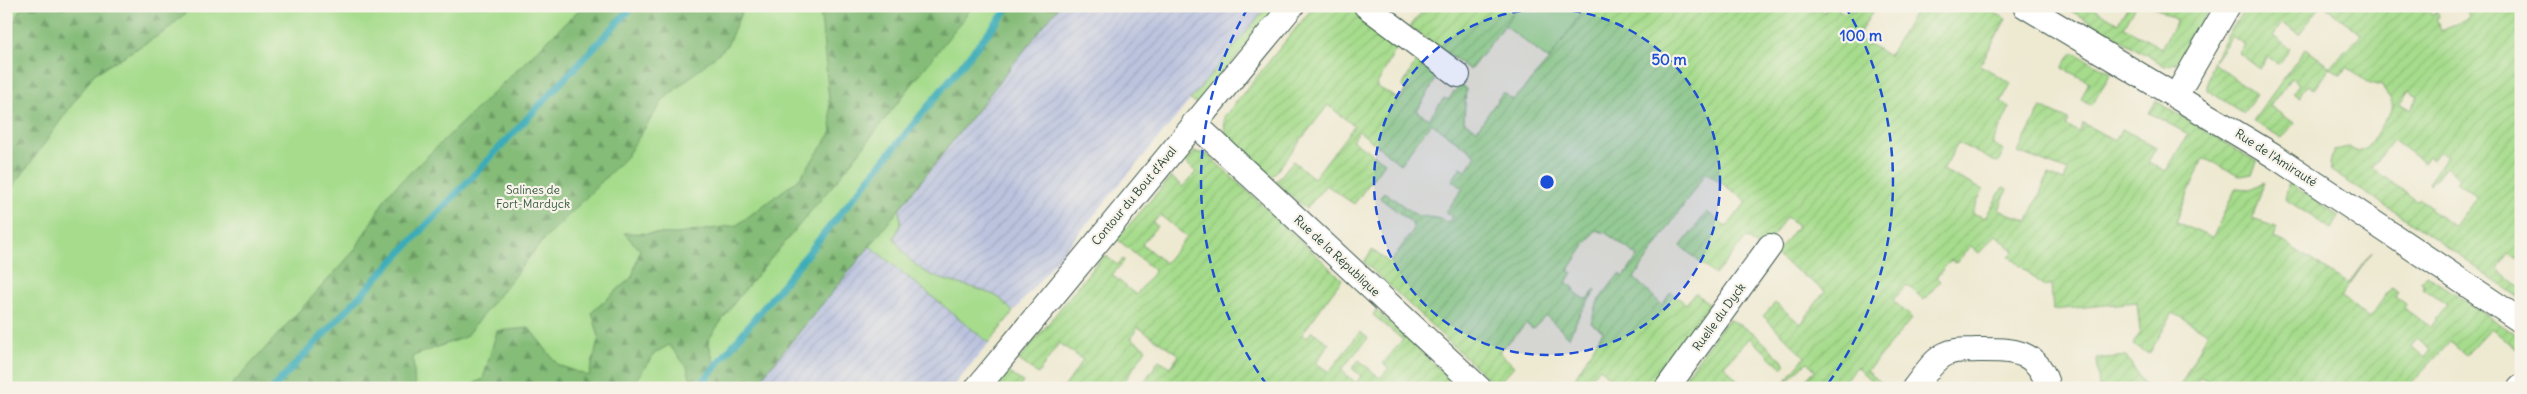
<svg xmlns="http://www.w3.org/2000/svg" width="2527" height="394" viewBox="0 0 2527 394" font-family="Delius,sans-serif">
  <style>
    .industrial { fill: url(#industrial-furrows) }
    .grass { fill: #a6dc8c; stroke: #628c60 }
    .forest { fill: url(#forest-firs); stroke: #527c56 }
    .garden { fill: url(#garden-furrows); stroke: #628c60; fill-rule: evenodd }
    .lines { fill: none; stroke-linecap: round; stroke-linejoin: round }
    .stream { stroke: #3bacb8; stroke-width: 7 }
    .street-casing { stroke: #3e574c; stroke-width: 26 }
    .street { stroke: #fff; stroke-width: 24 }
    .ring { fill: none; stroke: #1d4ed8; stroke-width: 2.5; stroke-dasharray: 9 6 }
    .labels { text-anchor: middle; stroke-width: 4.5; stroke-linejoin: round; paint-order: stroke }
    .street-label { font-size: 12px; fill: #1f3d34; stroke: #f7f3e8 }
    .park-label { font-size: 12px; fill: #3a5d46; stroke: #f7f3e8 }
    .centre { fill: #1d4ed8; stroke: #f7f3e8; stroke-width: 2.5 }
    .ring-label { font-size: 15px; text-anchor: middle; font-weight: bold; fill: #1d4ed8; stroke: #f7f3e8; stroke-width: 4.5; stroke-linejoin: round; paint-order: stroke }
  </style>
  <defs>
    <pattern id="industrial-furrows" width="10" height="10" patternUnits="userSpaceOnUse" patternTransform="scale(1.25)"><rect width="10" height="10" fill="#bbc3de"/><path d="M-1 1l2-2M0 10L10 0M9 11l2-2" fill="none" stroke="#a0a8bf"/></pattern>
    <pattern id="forest-firs" width="22" height="20" patternUnits="userSpaceOnUse" patternTransform="scale(1.25)"><rect width="22" height="20" fill="#84bc78"/><path d="M5 1l3.5 6h-7zM16 11l3.5 6h-7z" fill="#6b9a63"/></pattern>
    <pattern id="garden-furrows" width="10" height="10" patternUnits="userSpaceOnUse" patternTransform="scale(1.25)"><rect width="10" height="10" fill="#a6dc8c"/><path d="M-1 1l2-2M0 10L10 0M9 11l2-2" fill="none" stroke="#8ebe79"/></pattern>
  </defs>
  <rect width="100%" height="100%" fill="#f7f3e8"/>
  <filter id="ink" filterUnits="userSpaceOnUse"><feTurbulence type="fractalNoise" baseFrequency=".02" numOctaves="2"/><feDisplacementMap in="SourceGraphic" scale="10" xChannelSelector="R" yChannelSelector="G"/><feConvolveMatrix kernelMatrix="1 2 1 2 8 2 1 2 1" color-interpolation-filters="sRGB"/></filter>
  <filter id="wash" filterUnits="userSpaceOnUse"><feTurbulence type="fractalNoise" baseFrequency=".0096" numOctaves="4" result="noise"/><feDisplacementMap in="SourceGraphic" scale="20" xChannelSelector="R" yChannelSelector="G"/><feGaussianBlur stdDeviation="1.12" result="paint"/><feColorMatrix in="noise" values="0 0 0 0 0 0 0 0 0 0 0 0 0 0 0 0 0 1.4 0 .05"/><feComposite in="paint" operator="in"/></filter>
  <g filter="url(#wash)">
    <rect width="100%" height="100%" fill="#eee9d1"/>
    <path class="industrial" d="M1059,6H1261L1259,9L1263,13L1013,312L997,296L934,278L917,267L901,250L894,238L901,224L899,208Z
      M870,246L989,343L951,388H753Z"/>
    <path class="grass" d="M6,6H1059L899,209L901,224L894,238C923,288 952,276 996,296C1002,299 1008,307 1013,312L989,343L870,246L753,388H6Z
      M1519,6H1586L1549,60L1504,25Z
      M1266,8L1273,14L1197,104L1190,100Z"/>
    <path class="forest" d="M26,6H193L166,31L94,74L11,190L6,191V35L21,9Z
      M583,6H744L727,46L663,100L626,157L540,244L465,337L413,356L415,388H229L354,251L388,194Z
      M820,6H973L843,173L737,299L708,340L715,367L1014,6H1059L870,246L753,388H693L687,367L669,345L655,353L630,388H466L483,379L497,331L529,328L558,365L589,376L599,337L592,312L632,277L640,250L624,233L677,234L737,225L799,179L832,132Z"/>
    <path class="garden" d="M1314,6H1349L1399,44L1376,86L1400,100L1406,89L1402,87L1419,56L1435,68L1436,79L1417,111L1429,119L1444,98L1448,100L1460,84L1466,89L1464,121L1477,130L1503,92L1513,100L1549,60L1586,6H1819L1818,8L1824,12L1827,6H1839L1838,9L1844,13L1848,8L1854,12L1858,6H1876L1857,37L1889,56L1918,6H1983L2006,19L1980,65L2011,83L2001,102L2010,107L1992,144L2004,150L1998,163L1958,143L1943,170L1983,190L1972,213L1985,218L2003,187L2007,189L1999,210L2028,221L2048,175L2064,181L2068,171L2018,152L2041,107L2069,120L2066,126L2079,132L2083,123L2115,141L2122,129L2156,148L2148,162L2166,171L2188,134L2149,113L2156,101L2257,162L2252,174L2241,176L2203,158L2176,222L2212,238L2236,188L2250,189L2264,182L2252,219L2276,227L2273,238L2284,242L2348,284L2372,252L2341,297L2369,318L2392,287L2398,292L2395,297L2405,304L2403,308L2431,327L2447,305L2423,288L2425,285L2421,282L2426,275L2521,338V353L2491,328L2466,355L2450,342L2407,388H2261L2245,378L2242,383L2251,388H2210L2212,383L2200,377L2194,388H2179L2208,333L2173,313L2149,354L2133,345L2140,331L2137,302L2053,310L2051,285L2045,287L2009,256L2014,251L1996,235L1979,253L1971,246L1956,263L1951,260L1936,277L1940,281L1924,300L1907,285L1893,300L1912,318L1867,371L1888,388H1878L1857,367L1837,388H1798L1815,370L1807,362L1779,388L1805,357L1763,316L1775,303L1801,324L1825,291L1775,255L1798,225L1786,217L1773,236L1759,248L1747,237L1715,275L1681,246L1707,212L1727,227L1747,201L1706,172L1634,278L1662,305L1671,292L1686,304L1695,293L1715,308L1656,388H1619L1600,368L1580,388H1569L1603,331L1591,323L1598,301L1619,274L1624,277L1638,256L1606,233L1595,230L1568,271L1572,273L1566,282L1574,288L1575,292L1585,299L1589,298L1595,289L1596,291L1580,313L1569,337L1546,316L1533,329L1526,324L1499,352L1514,366L1496,386L1364,262L1372,250L1390,263L1414,229L1411,222L1380,198L1384,192L1416,215L1441,219L1448,223L1452,217L1446,212L1463,188L1452,181L1461,167L1466,170L1476,155L1431,123L1400,164L1359,131L1352,140L1385,162L1354,204L1326,185L1306,209L1276,182L1293,161L1314,178L1354,126L1328,105L1272,177L1225,134L1224,117ZM2417,339L2431,350L2425,358L2411,346Z
      M1426,6H1519L1470,70L1410,27Z
      M2063,6H2090L2118,23L2128,6H2136L2124,27L2161,48L2177,20L2153,6H2211L2179,62L2165,66Z
      M2246,6H2321L2299,34L2282,23L2273,36L2290,49L2279,64L2268,57L2260,69L2239,53L2245,45L2232,36L2213,63L2257,95L2243,113L2207,90C2207,61 2232,31 2246,6Z
      M2325,6H2413L2415,9L2429,6L2427,7L2431,15L2438,12L2439,17L2436,18L2441,31L2469,18L2467,11L2471,9L2470,6H2521V254L2518,259L2509,253L2497,270L2521,287V299L2405,218L2331,171L2329,162L2335,150L2349,147L2357,152L2366,149L2391,112C2396,99 2386,97 2382,86L2367,82L2346,67L2341,75L2330,67L2314,89L2307,85L2301,93V97L2293,92L2299,84L2291,78L2270,106L2294,123L2282,138L2253,121L2305,49L2330,67L2361,34ZM2409,91L2418,96L2411,109L2400,105ZM2393,140L2424,163L2429,156L2433,159L2440,151L2447,156L2428,183L2430,185L2434,179L2435,180L2446,167L2459,177L2456,182L2477,197L2455,227L2429,209L2431,207L2420,199L2417,201L2372,168Z
      M2073,52L2111,73L2092,105L2081,99L2089,82L2062,68Z
      M1194,152L1207,154L1342,279L1302,334L1307,338L1312,331L1329,344L1316,363L1329,372L1360,332L1368,338L1341,370L1356,383L1361,376L1352,368L1359,360L1380,378L1389,368L1383,363L1403,340L1373,315L1376,310L1460,388H1140L1159,360L1171,367L1179,355L1138,327L1131,338L1146,349L1120,388H1064L1083,360L1059,343L1038,374L1019,360L1104,254L1117,265L1123,259L1124,261L1112,275L1136,295L1155,271L1117,239L1171,177L1183,187L1196,172L1185,162ZM1160,215L1187,237L1165,263L1142,244L1157,226L1153,223Z
      M2289,183L2339,216L2331,229L2285,199Z
      M1728,319L1754,333L1786,364L1782,368L1750,338L1724,366L1745,388H1677Z
      M2126,356L2146,388H2099L2097,359Z
      M1008,372L1023,382L1019,388H996Z"/>
    <g class="lines">
      <path class="stream" d="M273,388L633,6
        M698,388L1010,6"/>
    </g>
  </g>
  <g filter="url(#ink)">
    <g class="lines">
      <defs>
        <path id="street" d="M1366,6L1458,75
          M2025,6L2273,155L2521,321
          M2176,96L2228,6
          M1194,123L1479,388
          M977,388L1292,6
          M1667,388L1770,246
          M1914,388C1923,377 1933,360 1946,354C1955,349 1967,351 1977,350C2009,350 2039,348 2048,388
          M2520,388L2521,387"/>
      </defs>
      <use href="#street" class="street-casing"/>
      <use href="#street" class="street"/>
    </g>
  </g>
  <circle cx="1547" cy="182" r="173" fill="#1d4ed8" fill-opacity=".12"/>
  <g class="ring">
    <circle cx="1547" cy="182" r="173"/>
    <path d="M1267 385A346 346 0 0 1 1249 6M1845 6A346 346 0 0 1 1827 385"/>
  </g>
  <g class="labels">
    <g class="street-label">
      <text transform="translate(2276 158) rotate(33)" y="4">Rue de l'Amirauté</text>
      <text transform="translate(1134 196) rotate(-50)" y="4">Contour du Bout d'Aval</text>
      <text transform="translate(1337 256) rotate(43)" y="4">Rue de la République</text>
      <text transform="translate(1719 317) rotate(-54)" y="4">Ruelle du Dyck</text>
    </g>
    <g class="park-label">
      <text x="533" y="194">Salines de<tspan x="533" dy="14">Fort-Mardyck</tspan></text>
    </g>
  </g>
  <circle cx="1547" cy="182" r="8" class="centre"/>
  <g class="ring-label">
    <text x="1861" y="41">100 m</text>
    <text x="1669" y="65">50 m</text>
  </g>
  <rect width="2527" height="394" fill="none" stroke="#f7f3e8" stroke-width="25"/>
</svg>
